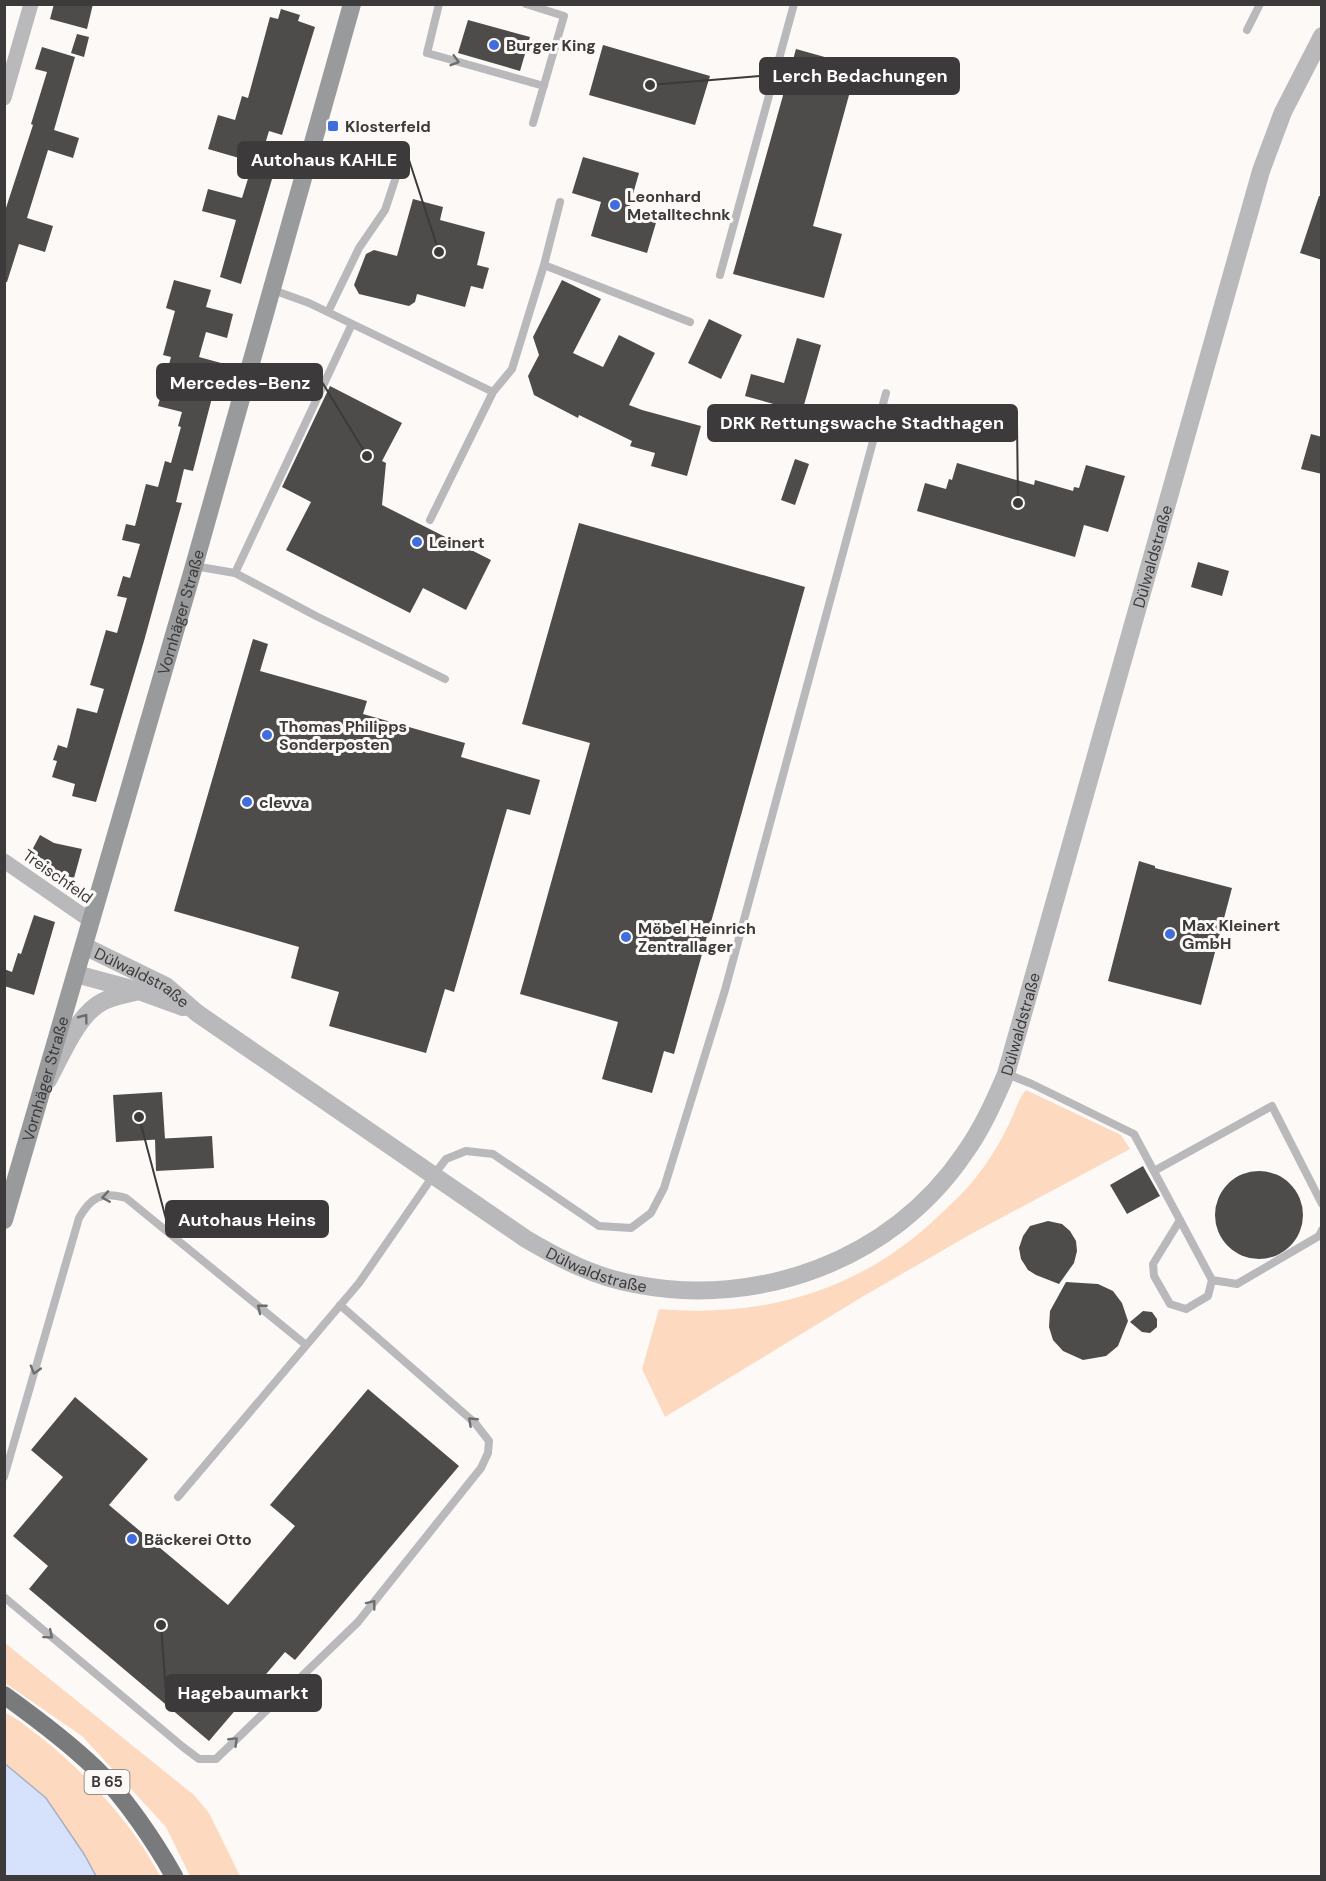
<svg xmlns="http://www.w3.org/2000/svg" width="1326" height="1881" viewBox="0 0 1326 1881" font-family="'DM Sans',sans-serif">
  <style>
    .green { fill: #fdd9c0 }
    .water { fill: #d6e2fb; stroke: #a8b0c1; stroke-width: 1.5 }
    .building { fill: #4e4c4a }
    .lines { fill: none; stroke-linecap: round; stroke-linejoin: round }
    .service { stroke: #b9b9bb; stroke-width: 8 }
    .minor { stroke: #b9b9bb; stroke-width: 15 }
    .tertiary { stroke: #b9b9bb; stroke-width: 18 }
    .secondary { stroke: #999a9c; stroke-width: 18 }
    .trunk { stroke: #797a7c; stroke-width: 18 }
    .oneway { stroke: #6e6d6e }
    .poi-dot { fill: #3f6dde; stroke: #fcf9f7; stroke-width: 2 }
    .labels { text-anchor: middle; stroke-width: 6; stroke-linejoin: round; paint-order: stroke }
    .shield { fill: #fcf9f7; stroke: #767373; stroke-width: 1.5 }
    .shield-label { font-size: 15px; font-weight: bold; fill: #3c3a3a }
    .poi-label { font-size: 16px; font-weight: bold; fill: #3c3a3a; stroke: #fcf9f7; text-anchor: start }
    .street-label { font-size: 16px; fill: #3c3a3a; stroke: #fcf9f7 }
    .leader { fill: none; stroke: #3c3a3a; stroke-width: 2 }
    .callout-dot { fill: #3c3a3a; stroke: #fcf9f7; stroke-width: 2 }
    .callout { fill: #3c3a3a; stroke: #3c3a3a; stroke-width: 2 }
    .callout-label { font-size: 18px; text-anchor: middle; font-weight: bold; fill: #fff }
  </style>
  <rect width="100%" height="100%" fill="#fcf9f7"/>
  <path class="green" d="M1026,1090L1121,1135L1130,1149L971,1234L862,1297L665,1417L642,1369L659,1309C761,1318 856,1292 932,1222C948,1207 964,1193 977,1176C988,1162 998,1146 1006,1130C1013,1118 1017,1100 1026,1090Z
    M5,1643L194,1795L209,1813L240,1876H190L166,1827L82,1736L5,1683Z
    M4,1712C17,1718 28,1728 39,1736C87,1774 131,1822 160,1876H96L84,1854L46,1798L5,1763Z"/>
  <path class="water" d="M4,1763L46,1798L84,1854L96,1876H5Z"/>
  <path class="building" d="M54,4H93L87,29L50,19Z
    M281,9L300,15L298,21L315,27L282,135L269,131L259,164L275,169L241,284L220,277L236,220L202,211L208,189L242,198L251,169L237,165L239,158L208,149L218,115L235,120L242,96L248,98L270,17L278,19Z
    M468,20L530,37L520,71L458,53Z
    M77,34L89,37L84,57L71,53Z
    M603,45L710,76L695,125L589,95Z
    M42,47L75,57L54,130L79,138L73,158L48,150L27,218L53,226L45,252L19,244L7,282H4V214L33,125L31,124L47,72L35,69Z
    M796,49L857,66L813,226L842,234L824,298L733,274Z
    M583,157L639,173L629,208L658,216L647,253L591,236L601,202L572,193Z
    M1319,196H1322V260L1300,253Z
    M413,199L443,207L440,220L485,232L477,265L489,268L483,289L471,286L465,307L417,294L415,302L409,306L359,294L354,285L366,254L374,250L397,256Z
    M174,280L211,290L206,307L233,314L227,338L206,332L199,357L221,363L193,471L184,469L176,502L182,503L144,641L96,802L72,796L75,784L52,777L57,761L53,760L58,745L67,748L77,708L97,713L104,689L90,685L106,630L117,633L127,598L117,596L123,576L130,578L140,544L122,540L126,524L135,526L146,484L158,487L165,461L171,463L181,427L178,426L182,412L158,406L171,357L163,355L175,311L166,308Z
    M562,280L601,299L573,353L603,367L619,335L655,353L629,405L642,410L701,426L687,476L651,466L655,453L630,446L632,441L579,415L578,418L534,395L528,376L539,355L533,337Z
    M709,319L742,335L721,379L688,363Z
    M797,338L821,345L802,412L745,396L751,374L784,383Z
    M330,386L402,423L382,461L386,463L382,505L491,560L466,610L423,588L410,613L286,550L311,502L282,487Z
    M1311,434L1322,437V474L1301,469Z
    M795,459L809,464L795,505L781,500Z
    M957,463L1034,485L1035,480L1073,491L1074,487L1079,488L1086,465L1125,476L1108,532L1084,525L1075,557L917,511L925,483L946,489L949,479L952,480Z
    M579,523L805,587L674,1054L664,1051L652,1093L602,1079L618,1022L520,994L590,743L522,724Z
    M1198,562L1229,571L1222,596L1191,587Z
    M253,639L268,644L260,671L367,701L363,714L465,743L461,757L540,780L530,815L507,809L454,992L445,989L426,1053L329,1026L339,992L291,978L299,947L174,911Z
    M40,835L54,843L82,849L74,878L48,871L51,864L30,854Z
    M1139,861L1155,866V868L1232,888L1201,1005L1108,981Z
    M34,915L55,922L34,995L4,986V969L12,972L18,953L21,954Z
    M162,1092L165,1139L116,1142L113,1095Z
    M212,1136L214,1168L156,1171L155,1139Z
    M1143,1166L1160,1196L1127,1214L1110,1185Z
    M1215 1215a44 44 0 1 1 88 0a44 44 0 1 1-88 0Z
    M1048,1221L1062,1224L1070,1231L1076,1241L1077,1251L1074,1263L1059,1284L1036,1275L1028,1270L1021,1259L1019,1248L1023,1236L1030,1226Z
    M1066,1282L1098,1284L1113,1291L1122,1303L1128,1321L1118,1346L1106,1356L1083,1360L1063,1351L1053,1340L1049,1327L1050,1311Z
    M1143,1311L1152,1312L1157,1319V1327L1150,1333L1142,1332L1130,1322Z
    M368,1389L459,1466L295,1660L285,1652L209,1741L29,1589L48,1566L13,1536L63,1477L31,1450L75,1397L148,1459L109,1505L228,1605L295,1526L270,1505Z"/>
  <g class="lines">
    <path class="service" d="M439,4L427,53L544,86
      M526,4L564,16L533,123
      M1247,30L1260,4
      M544,265L560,202
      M720,275L794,4
      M273,290L309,303L493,392L430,520
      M328,312L359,248L385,210L401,162
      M493,392L512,369L544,265L690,322
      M194,566L235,573L316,616L445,679
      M235,573L352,324
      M1007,1074L1032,1084L1134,1134L1212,1280L1237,1284L1319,1236L1322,1230
      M1154,1171L1272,1106L1322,1204
      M1180,1220L1153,1264L1154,1276L1170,1304L1186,1309L1208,1296L1212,1280
      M4,1477L79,1218C91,1197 102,1191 126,1198L306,1345
      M178,1497L359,1283L433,1176L446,1159L466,1151L493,1154L599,1226L631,1228L651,1213L664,1188L725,990L886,393
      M4,1597L183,1747L199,1759H216L358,1622L481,1468L488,1453L489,1441L475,1423L340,1305"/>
    <path class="minor" d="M4,98L31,4
      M4,861L91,921"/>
    <g class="tertiary">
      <path id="s1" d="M84,946L166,986L197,1013L526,1239C560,1259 595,1277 634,1284C759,1309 892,1260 964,1154C982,1129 994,1102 1006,1074L1261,171L1283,112L1322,36"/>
      <path d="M76,974L139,991L183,1007"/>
      <path d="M48,1080C61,1057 77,1015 102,1002C113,996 126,994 139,991"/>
    </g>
    <path class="secondary" id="s2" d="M4,1220L194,566L352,4"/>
    <path class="trunk" d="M4,1695C36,1718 67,1741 95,1768C124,1796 155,1842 174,1876"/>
  </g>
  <defs><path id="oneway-chevron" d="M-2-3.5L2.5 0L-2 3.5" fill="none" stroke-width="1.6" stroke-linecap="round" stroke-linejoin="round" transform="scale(1.5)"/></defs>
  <g class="oneway">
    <use href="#oneway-chevron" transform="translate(455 61) rotate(16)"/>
    <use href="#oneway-chevron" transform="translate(84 1018) rotate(-53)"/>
    <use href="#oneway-chevron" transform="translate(106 1197) rotate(171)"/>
    <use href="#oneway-chevron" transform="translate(261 1308) rotate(-141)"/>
    <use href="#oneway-chevron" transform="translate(35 1370) rotate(106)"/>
    <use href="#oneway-chevron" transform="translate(472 1421) rotate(-137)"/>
    <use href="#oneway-chevron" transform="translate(372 1604) rotate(-52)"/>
    <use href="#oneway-chevron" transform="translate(49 1635) rotate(40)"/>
    <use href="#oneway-chevron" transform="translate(234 1741) rotate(-44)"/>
  </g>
  <g class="poi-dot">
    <circle cx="494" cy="45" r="6"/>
    <rect x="327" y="120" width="12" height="12" rx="3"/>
    <circle cx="615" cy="205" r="6"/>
    <circle cx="417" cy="542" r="6"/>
    <circle cx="267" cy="735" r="6"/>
    <circle cx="247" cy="802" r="6"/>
    <circle cx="1170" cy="934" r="6"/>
    <circle cx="626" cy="937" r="6"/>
    <circle cx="132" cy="1539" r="6"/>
  </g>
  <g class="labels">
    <rect class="shield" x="84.5" y="1770" width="45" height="24" rx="4.5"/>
    <g class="shield-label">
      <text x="107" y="1787">B 65</text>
    </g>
    <g class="poi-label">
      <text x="506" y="51">Burger King</text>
      <text x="345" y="132">Klosterfeld</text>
      <text x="627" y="202">Leonhard<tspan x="627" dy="18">Metalltechnk</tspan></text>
      <text x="429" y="548">Leinert</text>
      <text x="279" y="732">Thomas Philipps<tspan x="279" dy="18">Sonderposten</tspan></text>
      <text x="259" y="808">clevva</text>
      <text x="1182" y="931">Max Kleinert<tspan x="1182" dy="18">GmbH</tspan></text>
      <text x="638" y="934">Möbel Heinrich<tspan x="638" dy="18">Zentrallager</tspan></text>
      <text x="144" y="1545">Bäckerei Otto</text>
    </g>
    <g class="street-label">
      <text dy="6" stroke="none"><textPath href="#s1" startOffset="1653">Dülwaldstraße</textPath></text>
      <text dy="6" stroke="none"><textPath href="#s2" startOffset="633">Vornhäger Straße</textPath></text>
      <text transform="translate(58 876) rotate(35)" y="6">Treischfeld</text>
      <text dy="6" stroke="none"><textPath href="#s1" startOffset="66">Dülwaldstraße</textPath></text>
      <text dy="6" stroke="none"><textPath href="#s1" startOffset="1167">Dülwaldstraße</textPath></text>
      <text dy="6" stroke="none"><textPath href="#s2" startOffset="147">Vornhäger Straße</textPath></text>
      <text dy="6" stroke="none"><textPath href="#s1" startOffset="609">Dülwaldstraße</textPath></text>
    </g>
  </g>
  <path class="leader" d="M650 85L760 76M439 252L409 160M367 456L322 382M1018 503L1017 423M139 1117L166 1219M161 1625L166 1693"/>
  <g class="callout-dot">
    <circle cx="650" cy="85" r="6"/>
    <circle cx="439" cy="252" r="6"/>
    <circle cx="367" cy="456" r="6"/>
    <circle cx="1018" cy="503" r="6"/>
    <circle cx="139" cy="1117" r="6"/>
    <circle cx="161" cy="1625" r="6"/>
  </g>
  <g class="callout">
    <rect x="760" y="58" width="199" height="36" rx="6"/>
    <rect x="238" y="142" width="171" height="36" rx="6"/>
    <rect x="157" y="364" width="165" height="36" rx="6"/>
    <rect x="708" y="405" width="309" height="36" rx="6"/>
    <rect x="166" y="1201" width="162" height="36" rx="6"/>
    <rect x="166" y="1675" width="155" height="36" rx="6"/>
  </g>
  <g class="callout-label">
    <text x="860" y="82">Lerch Bedachungen</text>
    <text x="324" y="166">Autohaus KAHLE</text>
    <text x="240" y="389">Mercedes-Benz</text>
    <text x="862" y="429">DRK Rettungswache Stadthagen</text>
    <text x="247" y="1226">Autohaus Heins</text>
    <text x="243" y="1699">Hagebaumarkt</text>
  </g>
  <rect width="1326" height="1881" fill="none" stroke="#3c3a3a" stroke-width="12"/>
</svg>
